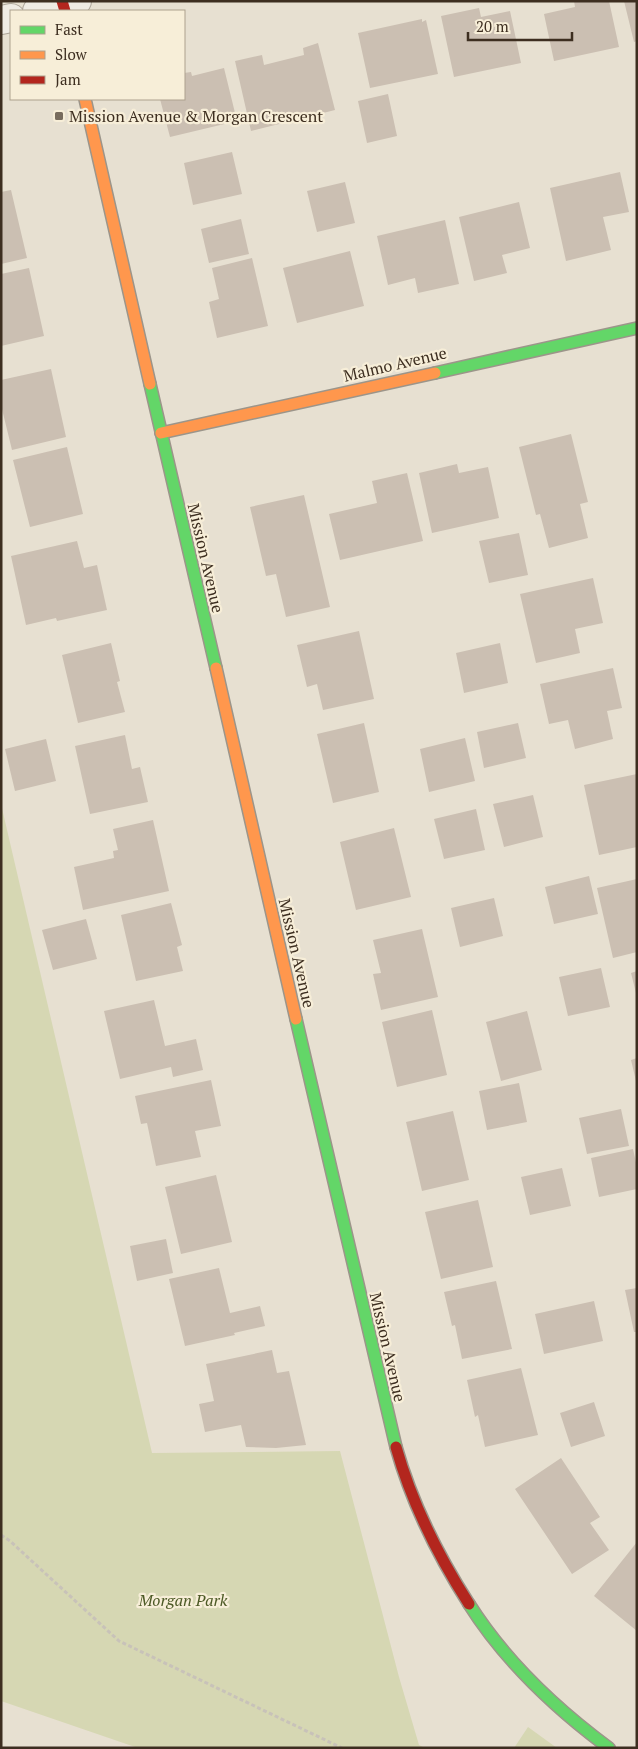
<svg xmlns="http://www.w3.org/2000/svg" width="638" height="1749" viewBox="0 0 638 1749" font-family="'PT Serif',serif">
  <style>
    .green { fill: #d6d7b3 }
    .building { fill: #cbbfb2 }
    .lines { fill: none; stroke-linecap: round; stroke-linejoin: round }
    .street-casing { stroke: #ada599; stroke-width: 30 }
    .fast-casing { stroke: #9c958a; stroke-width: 14 }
    .slow-casing { stroke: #9c958a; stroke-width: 14 }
    .jam-casing { stroke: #9c958a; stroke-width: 14 }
    .path { stroke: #c8c2b9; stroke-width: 3; stroke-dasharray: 4 2.5; stroke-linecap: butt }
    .street { stroke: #efebe3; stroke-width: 28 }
    .fast { stroke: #63d668; stroke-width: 11 }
    .slow { stroke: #ff974d; stroke-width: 11 }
    .jam { stroke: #b3261e; stroke-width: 11 }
    .poi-dot { fill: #786c5e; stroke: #f7eed8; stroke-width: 2 }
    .labels { text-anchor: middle; stroke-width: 4.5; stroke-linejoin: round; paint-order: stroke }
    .poi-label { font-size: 16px; fill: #3d2e20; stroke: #f7eed8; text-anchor: start }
    .street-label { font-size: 16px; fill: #3d2e20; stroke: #f7eed8 }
    .park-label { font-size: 16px; font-style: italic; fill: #4d5a26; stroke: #f7eed8 }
  </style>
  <rect width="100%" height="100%" fill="#e7e0d1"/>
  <path class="green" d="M1,804L152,1453L340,1451L399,1677L419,1745L425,1748H138L1,1701Z
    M528,1727L557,1748H514Z"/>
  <path class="building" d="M574,1H609L619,47L554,61L544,14L575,7Z
    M624,1H637V41L634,42Z
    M479,8L481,17L510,11L521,63L454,77L441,16Z
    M422,19V22L426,20L438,74L370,88L358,33Z
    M318,43L335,110L251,131L235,61L262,55L264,65L304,55L303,48Z
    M224,68L237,121L170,137L160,99H184V73L191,72L192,76Z
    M388,94L397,136L367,143L358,101Z
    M232,152L242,194L193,205L184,163Z
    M620,172L629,212L603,217L611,250L566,261L550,188Z
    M345,182L355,223L317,232L307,191Z
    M11,190L27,258L1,264V192Z
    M519,202L530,248L502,255L507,273L474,281L459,217Z
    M241,219L249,254L209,263L201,229Z
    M445,220L459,284L418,293L415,278L388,285L377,236Z
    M350,251L364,306L297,323L283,268Z
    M252,258L268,326L217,338L209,302L219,299L212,268Z
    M29,268L44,336L1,346V274Z
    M51,369L66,437L12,450L1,405V380Z
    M571,434L588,502L580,504L588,538L549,548L540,514L536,515L519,447Z
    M67,447L83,514L30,527L13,460Z
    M457,464L459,473L488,467L499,518L432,533L419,473Z
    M407,473L423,541L340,560L329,514L377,503L372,481Z
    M304,495L330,607L286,617L276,574L266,576L250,507Z
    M519,533L528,575L489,583L479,541Z
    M77,541L84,568L97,565L107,610L57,621L56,618L26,625L11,556Z
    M593,578L603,623L575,629L580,653L536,663L520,594Z
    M359,631L374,699L323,710L317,684L307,687L297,645Z
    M111,643L120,681L117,682L125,712L78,723L62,655Z
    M500,643L508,683L464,693L456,653Z
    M613,668L622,708L607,711L613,739L575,749L568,720L549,724L540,684Z
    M364,723L379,792L333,803L317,734Z
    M518,723L526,758L484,768L477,732Z
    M125,735L132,769L140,767L148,802L90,814L75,746Z
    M465,738L475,781L429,792L420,749Z
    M46,739L56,781L15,791L5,749Z
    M637,774V847L599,855L584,785Z
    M533,795L543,837L504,847L493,804Z
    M476,809L485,850L444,859L434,819Z
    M153,820L169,891L83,910L74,867L114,858L113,851L118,850L113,829Z
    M394,828L411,897L356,910L340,842Z
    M589,876L598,914L554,924L545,887Z
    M637,879V952L613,958L597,888Z
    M494,898L503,936L460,947L451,908Z
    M171,903L182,945L177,947L183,971L136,981L121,915Z
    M86,919L97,959L53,970L42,930Z
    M422,929L438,997L381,1010L373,974L381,973L373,940Z
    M601,968L610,1007L568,1016L559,977Z
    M637,971V993H636L631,973Z
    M154,1000L165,1046L196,1039L203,1070L173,1077L171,1067L120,1079L104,1011Z
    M432,1010L447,1075L397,1087L382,1022Z
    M527,1011L542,1070L501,1081L486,1022Z
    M637,1058V1081H636L631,1060Z
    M211,1080L221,1126L195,1131L201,1157L156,1166L147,1123L141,1124L135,1096Z
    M519,1083L527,1122L487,1130L479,1091Z
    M621,1109L629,1146L587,1154L579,1118Z
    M453,1111L469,1180L422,1191L406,1122Z
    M633,1149L637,1167V1189L599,1197L591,1158Z
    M562,1168L571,1206L530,1215L521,1177Z
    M216,1175L232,1242L181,1254L165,1187Z
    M478,1200L493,1267L441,1279L425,1212Z
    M166,1239L173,1273L137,1281L130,1246Z
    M219,1268L230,1313L260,1306L265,1326L234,1333L235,1335L185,1346L169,1279Z
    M496,1281L512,1349L462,1359L455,1325L452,1326L444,1292Z
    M637,1288V1332H634L625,1290Z
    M594,1301L603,1341L544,1354L535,1314Z
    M272,1350L277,1373L289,1371L306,1445L276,1448L246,1447L241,1425L205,1432L199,1404L214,1401L206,1364Z
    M521,1368L538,1435L485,1447L478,1415L475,1417L467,1380Z
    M594,1402L605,1436L571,1447L560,1413Z
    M561,1458L600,1517L590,1523L609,1550L572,1574L515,1489Z
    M637,1542V1631L594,1596Z"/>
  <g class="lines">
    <defs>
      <path id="street" d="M37,11L77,1
        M1,20L11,18"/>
      <path id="fast" d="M435,373L637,328
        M150,384L216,668
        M296,1019L396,1447
        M469,1604C505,1661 555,1708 609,1748"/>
      <path id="slow" d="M85,99L150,384
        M161,433L435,373
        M216,668L296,1019"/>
      <path id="jam" d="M62,1L65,11
        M396,1447C412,1504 437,1554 469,1604"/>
    </defs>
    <use href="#street" class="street-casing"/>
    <use href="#fast" class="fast-casing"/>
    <use href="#slow" class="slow-casing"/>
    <use href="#jam" class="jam-casing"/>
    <path class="path" d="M1,1535L10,1541L119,1641L342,1748"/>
    <use href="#street" class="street"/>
    <use href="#fast" class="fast"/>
    <use href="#slow" class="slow"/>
    <use href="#jam" class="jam"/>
  </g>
  <rect class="poi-dot" x="54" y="111" width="10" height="10" rx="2.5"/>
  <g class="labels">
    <g class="poi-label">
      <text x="69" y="122">Mission Avenue &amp; Morgan Crescent</text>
    </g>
    <g class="street-label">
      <text transform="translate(395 364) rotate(-13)" y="6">Malmo Avenue</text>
      <text transform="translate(206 558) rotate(77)" y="6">Mission Avenue</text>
      <text transform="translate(297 953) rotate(77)" y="6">Mission Avenue</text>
      <text transform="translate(388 1347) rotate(77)" y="6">Mission Avenue</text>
    </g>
    <g class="park-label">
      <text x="183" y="1606">Morgan Park</text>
    </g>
  </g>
  <rect width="638" height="1749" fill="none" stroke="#3d2e20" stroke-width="5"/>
  <rect x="10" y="10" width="175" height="90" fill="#f7eed8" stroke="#ada18e"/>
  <rect x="20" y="26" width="25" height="8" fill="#63d668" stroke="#ada18e"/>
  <text x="55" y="35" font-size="15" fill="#3d2e20">Fast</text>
  <rect x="20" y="51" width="25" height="8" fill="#ff974d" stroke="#ada18e"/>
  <text x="55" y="60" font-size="15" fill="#3d2e20">Slow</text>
  <rect x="20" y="76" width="25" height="8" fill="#b3261e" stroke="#ada18e"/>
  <text x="55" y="85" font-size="15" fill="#3d2e20">Jam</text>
  <path d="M468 32v8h104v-8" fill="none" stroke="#3d2e20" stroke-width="2.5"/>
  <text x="476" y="32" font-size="15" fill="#3d2e20" stroke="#f7eed8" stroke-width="4" paint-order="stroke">20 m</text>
</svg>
